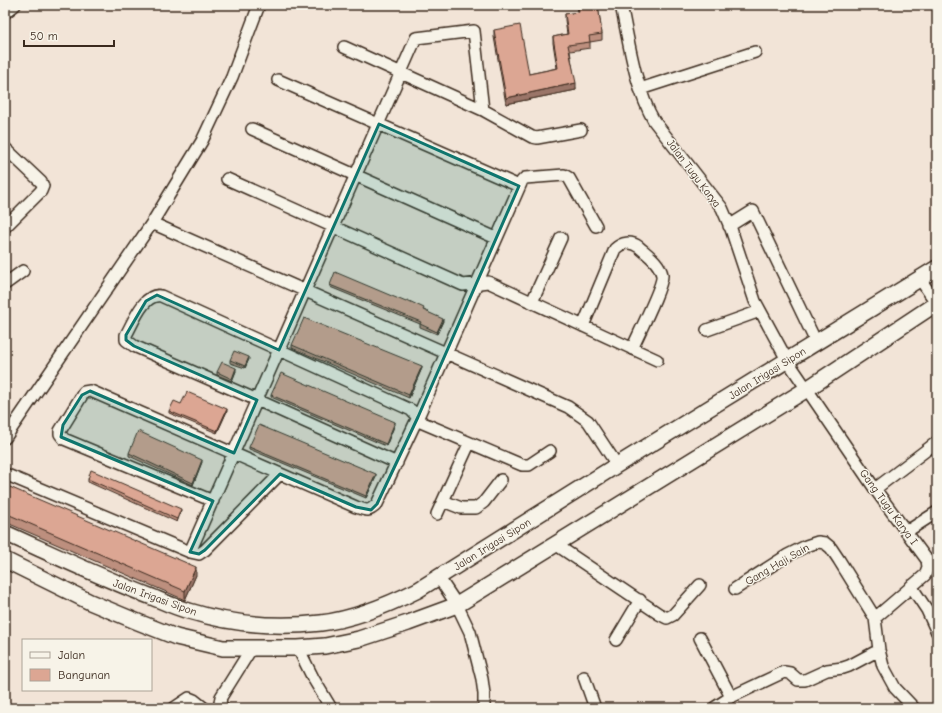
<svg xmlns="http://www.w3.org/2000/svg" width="942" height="713" viewBox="0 0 942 713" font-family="'Comic Neue',sans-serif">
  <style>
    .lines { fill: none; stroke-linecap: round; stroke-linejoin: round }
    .street-casing { stroke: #3b2a1e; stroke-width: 14 }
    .secondary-casing { stroke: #3b2a1e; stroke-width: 18 }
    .street { stroke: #f7f3e8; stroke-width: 11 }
    .secondary { stroke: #f7f3e8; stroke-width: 15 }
    .wall { fill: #bd8f7e; stroke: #3b2a1e }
    .shaded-wall { fill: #9a7467; stroke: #3b2a1e }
    .building { fill: #dca693; stroke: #3b2a1e }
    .marked { fill: #0f766e; fill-opacity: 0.2; stroke: #0f766e; stroke-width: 3; stroke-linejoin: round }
    .labels { text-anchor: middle; stroke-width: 3; stroke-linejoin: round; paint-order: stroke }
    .street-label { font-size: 11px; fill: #3b2a1e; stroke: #f7f3e8 }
  </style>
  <rect width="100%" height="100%" fill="#f2e4d7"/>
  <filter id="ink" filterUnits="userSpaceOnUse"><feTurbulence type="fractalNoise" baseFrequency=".025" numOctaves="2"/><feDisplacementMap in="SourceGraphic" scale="8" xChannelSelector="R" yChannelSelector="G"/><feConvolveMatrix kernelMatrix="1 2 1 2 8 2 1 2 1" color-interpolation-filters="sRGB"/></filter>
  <g filter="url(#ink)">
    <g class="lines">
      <defs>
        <path id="street" d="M621,5C629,42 635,88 654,121L722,208L731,229L755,301L787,360L875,489L927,560L928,567L925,575L875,618
          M5,13L15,5
          M344,47L483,110L532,137L537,138L581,130
          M278,80L519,186
          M640,89L755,52
          M252,129L496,238
          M5,148L41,182L43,186L41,191L5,227
          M227,179L463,285L488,282L657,360
          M152,223L568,407L588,421L617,465
          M729,226L753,211L816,342
          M920,279L937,304
          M5,284L23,271
          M532,302L561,238
          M583,326L615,249C622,242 631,241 639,247C648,255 660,263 662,275C664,284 637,337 632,349
          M707,330L760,311
          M5,438L152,223L202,141L232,77L259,5
          M397,463L257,400L134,346L126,340V335C133,323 144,292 161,296L411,410L423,423L522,465H529L550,451
          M5,474L190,552L199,554L205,550L280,474
          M875,489L937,442
          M213,501L64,439L60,434V431L84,392L90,391L93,392L356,507C367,511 369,512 377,504L418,417L522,181L525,178L564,175L569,178L596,226
          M443,501L461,508H476L484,502L501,480
          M437,514L469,444
          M906,532L937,512
          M555,544L659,614L667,618L673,615L700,585
          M190,552L416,38L474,31L483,110
          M439,578L457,605L470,632L482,679L484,694V708
          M911,586L927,610L937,632
          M735,589L788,555L806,546L818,542L825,543L831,548L839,560L875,618L879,650L883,666L895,688L914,708
          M700,638L731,697
          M616,640L640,600
          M298,648L313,678L331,708
          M584,677L595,708
          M174,708L189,698L194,700L204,708
          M223,708L220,703L221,697L251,649
          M714,708L731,697L784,672L790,673L798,680H805L827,670L843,668L849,666L879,650"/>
        <path id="secondary" d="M5,533C54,555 102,578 152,597C164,602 177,608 189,611C231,624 278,628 321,623C355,619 388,605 418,590L617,465L937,268
          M5,560L90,602L138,622L176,637L223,648H298L325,646L359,639L408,623L457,605L807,389L937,303"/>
      </defs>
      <use href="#street" class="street-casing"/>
      <use href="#secondary" class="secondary-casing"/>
      <use href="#street" class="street"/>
      <use href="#secondary" class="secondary"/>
    </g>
    <path class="wall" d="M577,5H598L602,34V40L590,42V48L570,51L576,90L506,104L494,37V30L529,74L557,68L553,43V37L567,34L565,20V14L578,12Z
      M330,285L424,310L443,321L437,334L420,327V324L330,287Z
      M292,345L422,368L409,398L292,348Z
      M249,359L245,368L230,363V360Z
      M236,371L232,381L217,375V372Z
      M271,395L395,424L386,446L271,397Z
      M181,404L227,411L217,433L169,413V411Z
      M249,447L376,477L366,498L249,449Z
      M129,453L202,462L193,485L129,456Z
      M88,479L181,511L177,522L88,482Z
      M5,485L196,575L185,600L5,522Z"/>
    <path class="shaded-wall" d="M576,83V90L506,104V98Z
      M443,319V321L437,334V332Z
      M249,357V359L245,368V366Z
      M422,366V368L409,398V395Z
      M236,368V371L232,381V379Z
      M227,409V411L217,433V431Z
      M395,422V424L386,446V444Z
      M202,460V462L193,485V483Z
      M376,474V477L366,498V496Z
      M181,509V511L177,522V519Z
      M196,567V575L185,600V591Z"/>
    <path class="building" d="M578,5H598L602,34L589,36L590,42L568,45L576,83L506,98L494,30L520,25L529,74L558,68L553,37L568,34L565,14L579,12Z
      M335,272L406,302L407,300L424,308L423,310L443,319L437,332L420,324L421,322L330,285Z
      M304,318L422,366L409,395L292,345Z
      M234,351L249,357L245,366L230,360Z
      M222,362L236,368L232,379L217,372Z
      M281,373L395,422L386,444L271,395Z
      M187,392L227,409L217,431L169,411L174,401L181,404Z
      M259,425L376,474L366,496L249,447Z
      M138,431L202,460L193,483L129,453Z
      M91,470L181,509L177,519L88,479Z
      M5,485L196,567L185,591L5,513Z"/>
  </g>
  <path class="marked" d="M379,124L519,186L418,417L377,504L371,510L356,507L280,474L205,550L199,554L190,552L213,501L61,437L63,425L82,395L90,391L234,453L257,400L134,346L126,340V335L146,301L157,295L279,350Z"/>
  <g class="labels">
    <g class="street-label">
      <text transform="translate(694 173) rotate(53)" y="4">Jalan Tugu Karya</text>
      <text transform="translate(767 373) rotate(-32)" y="4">Jalan Irigasi Sipon</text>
      <text transform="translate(889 507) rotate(54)" y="4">Gang Tugu Karya I</text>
      <text transform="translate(492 544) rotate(-32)" y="4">Jalan Irigasi Sipon</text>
      <text transform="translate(777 564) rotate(-30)" y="4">Gang Haji Sain</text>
      <text transform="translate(155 597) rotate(20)" y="4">Jalan Irigasi Sipon</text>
    </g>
  </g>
  <rect width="942" height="713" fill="none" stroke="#f7f3e8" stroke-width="20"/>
  <rect x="10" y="10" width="922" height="693" fill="none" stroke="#3b2a1e" stroke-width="1.5" filter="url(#ink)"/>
  <rect x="22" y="639" width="130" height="52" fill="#f7f3e8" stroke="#aca397"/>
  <rect x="30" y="652" width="20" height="6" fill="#f7f3e8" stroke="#aca397"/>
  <text x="58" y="659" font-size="12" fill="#3b2a1e">Jalan</text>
  <rect x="30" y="669" width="20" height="12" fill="#dca693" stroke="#aca397"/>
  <text x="58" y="679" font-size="12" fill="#3b2a1e">Bangunan</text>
  <path d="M24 40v6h90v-6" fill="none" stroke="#3b2a1e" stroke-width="2"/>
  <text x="30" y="40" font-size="12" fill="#3b2a1e" stroke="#f7f3e8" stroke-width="3" paint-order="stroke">50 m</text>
</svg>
